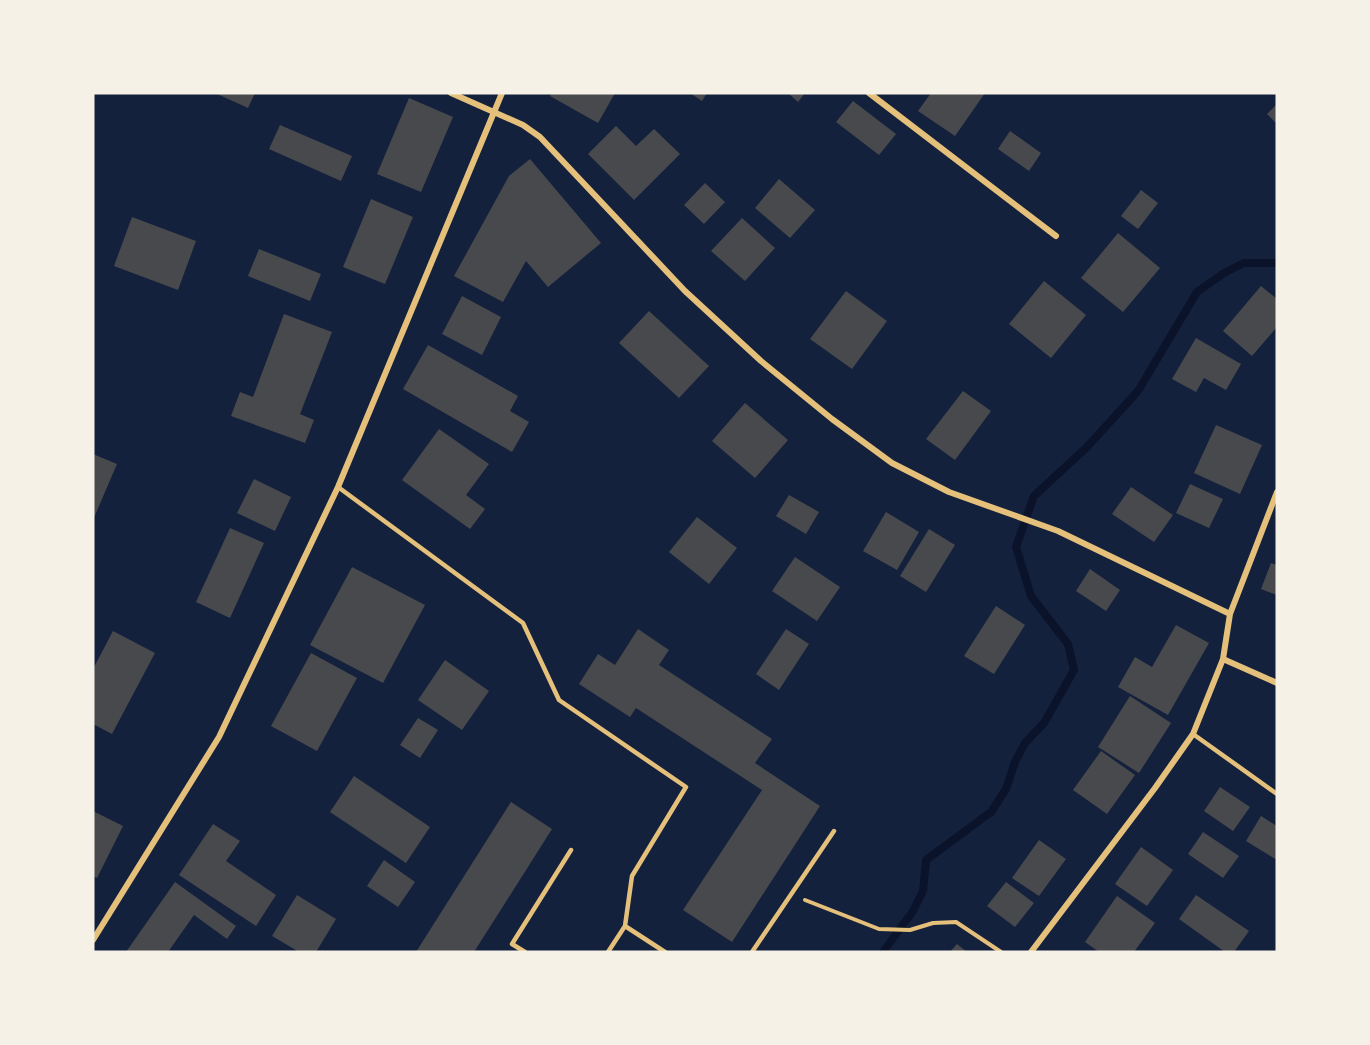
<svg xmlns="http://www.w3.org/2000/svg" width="1370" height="1045" viewBox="0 0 1370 1045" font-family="Barlow,sans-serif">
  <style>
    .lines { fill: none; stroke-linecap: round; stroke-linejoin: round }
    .stream { stroke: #0b132b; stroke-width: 8 }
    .building { fill: #48494c }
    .path { stroke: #e5c07b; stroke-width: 4 }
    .service { stroke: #e5c07b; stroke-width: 4.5 }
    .minor { stroke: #e5c07b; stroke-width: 6 }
  </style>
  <rect width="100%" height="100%" fill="#14213d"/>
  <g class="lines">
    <path class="stream" d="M883,952L913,911L923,891L926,860L991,812L1006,789L1015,762L1025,743L1044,723L1074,670L1068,644L1031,596L1016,547L1034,496L1087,447L1138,391L1197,292L1224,273L1244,263H1277"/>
  </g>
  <path class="building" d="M215,93H255L248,108Z
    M552,93H615L598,123L550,96Z
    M690,93H707L702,101Z
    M788,93H805L798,102Z
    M931,93H985L955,136L918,111Z
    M409,98L453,117L421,192L377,174Z
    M853,101L896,134L879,155L836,122Z
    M1277,104V124L1267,114Z
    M280,125L352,156L341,181L269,149Z
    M616,126L636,146L654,129L680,154L634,200L588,154Z
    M1010,131L1041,153L1029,171L998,149Z
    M530,159L601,243L548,287L526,261L503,302L454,276L509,176Z
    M779,179L815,210L790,238L755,208Z
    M705,183L725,202L704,224L684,205Z
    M1141,190L1158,203L1138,229L1121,216Z
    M371,199L413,217L385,284L343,267Z
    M132,217L196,241L178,290L114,266Z
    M742,218L775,248L745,281L711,251Z
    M1118,233L1160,268L1123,312L1081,278Z
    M259,249L321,274L310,301L248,276Z
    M1044,281L1086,315L1051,358L1009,324Z
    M1261,286L1277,299V327L1252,356L1223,331Z
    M846,291L887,321L852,369L810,339Z
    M462,296L501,317L482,355L442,334Z
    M649,311L709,366L679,398L619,343Z
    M284,314L332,332L300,414L314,420L305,443L231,416L240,392L253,397Z
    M1196,338L1241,364L1226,390L1204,378L1196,392L1172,379Z
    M428,345L518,396L510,411L529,422L512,452L403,389Z
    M963,391L991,411L955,460L926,439Z
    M745,403L788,440L755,478L712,441Z
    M1216,425L1262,445L1240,494L1194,473Z
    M439,429L489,464L466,495L485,509L470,529L402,480Z
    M93,454L117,464L93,520Z
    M254,479L291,497L275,531L237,513Z
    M1190,484L1223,499L1209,528L1176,513Z
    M1131,487L1173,515L1154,542L1112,514Z
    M789,495L819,512L806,534L776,516Z
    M886,512L919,532L897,570L863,551Z
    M697,517L737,548L709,584L669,552Z
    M230,528L264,543L230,618L196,602Z
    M929,529L955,545L926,592L900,576Z
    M795,557L840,587L817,621L772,591Z
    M1271,563L1277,565V595L1261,589Z
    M352,567L425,605L383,683L310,645Z
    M1090,569L1120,590L1106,611L1076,591Z
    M996,606L1025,625L994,674L964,656Z
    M1176,625L1209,643L1168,715L1118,687L1135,657L1152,667Z
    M638,629L669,650L659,665L772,739L755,763L820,806L732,942L683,910L762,790L636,708L630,717L579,684L598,654L615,665Z
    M786,629L809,644L779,690L756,674Z
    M113,631L155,653L112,734L93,724V669Z
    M311,653L357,678L317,751L271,726Z
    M445,660L489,691L462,730L418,700Z
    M1130,696L1171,723L1139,773L1098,747Z
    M418,718L438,730L420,758L400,745Z
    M1101,751L1135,775L1107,814L1073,790Z
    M354,776L430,827L406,863L330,812Z
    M1220,787L1250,807L1233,831L1204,811Z
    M511,802L552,829L474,952H416Z
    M93,811L123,826L97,878L93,876Z
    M1261,816L1277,826V860L1246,841Z
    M213,824L240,841L226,861L276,895L256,926L179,875Z
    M1203,832L1239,856L1223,878L1188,854Z
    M1039,840L1066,859L1039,896L1012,878Z
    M1141,847L1173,870L1147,906L1115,884Z
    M384,860L415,882L398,907L367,886Z
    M175,882L236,926L227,939L194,915L168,952H126Z
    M1006,882L1034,903L1015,927L987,906Z
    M297,895L336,919L316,952H299L272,936Z
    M1196,895L1249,931L1234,952H1225L1179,919Z
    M1117,896L1155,923L1134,952H1099L1085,942Z
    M957,944L967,952H950Z"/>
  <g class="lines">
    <path class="path" d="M805,900L879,929L910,930L933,923L956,922L1001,952"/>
    <path class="service" d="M338,487L523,623L559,700L686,787L632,876L625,926L608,952
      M1193,734L1277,794
      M625,926L665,952
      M525,952L512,944L571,850
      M752,952L834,831"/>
    <path class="minor" d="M451,93L523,125L540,137L685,291L761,361L832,419L892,463L949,492L1058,531L1230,614
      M869,93L1056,236
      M1223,659L1277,683
      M93,940L219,737L338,487L502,93
      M1031,952L1155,788L1193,734L1223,659L1230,614L1277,492"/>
  </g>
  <rect width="1370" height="1045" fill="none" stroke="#f6f1e7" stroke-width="189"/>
</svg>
